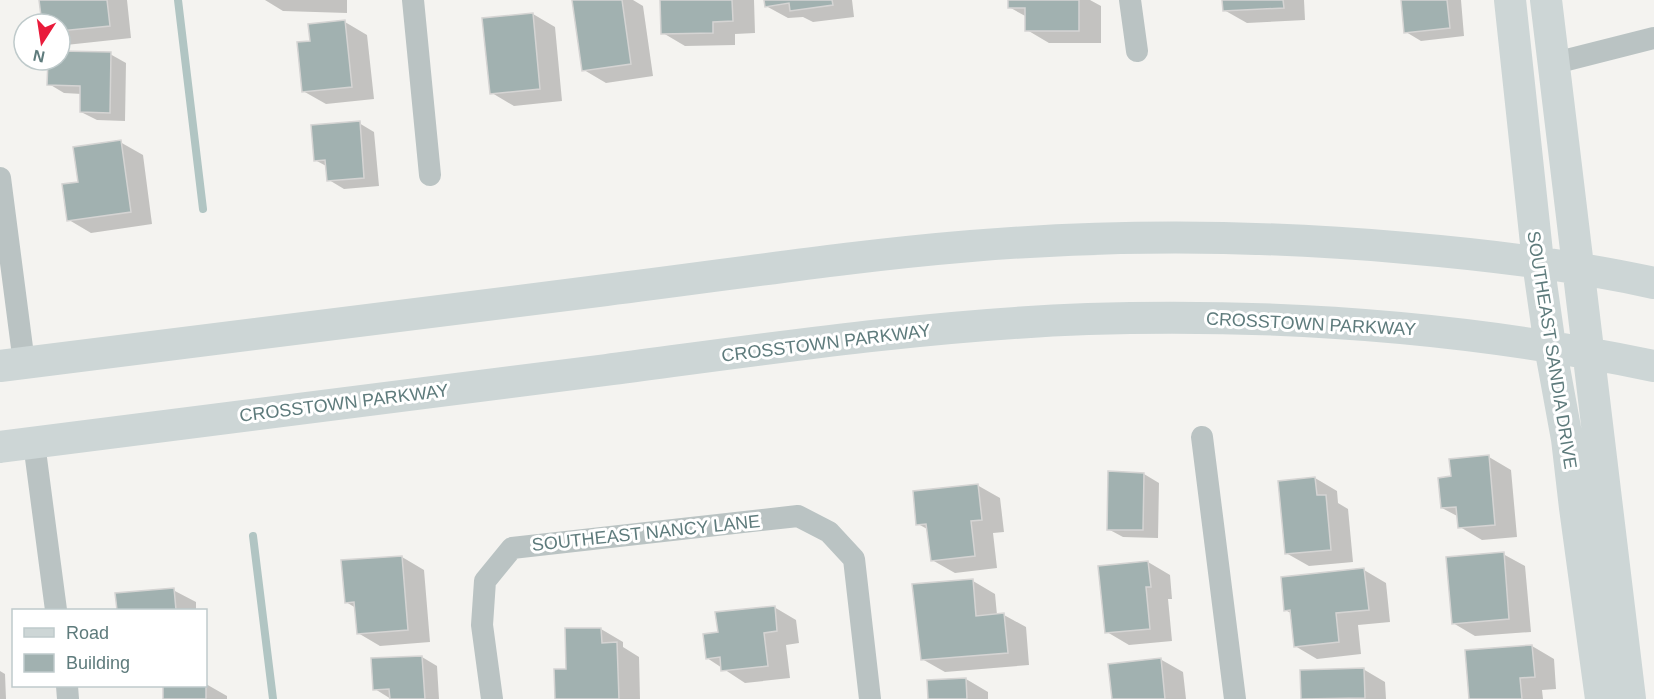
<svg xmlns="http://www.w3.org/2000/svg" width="1654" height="699" viewBox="0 0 1654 699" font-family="Helvetica,sans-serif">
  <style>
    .shadow { fill: #0003 }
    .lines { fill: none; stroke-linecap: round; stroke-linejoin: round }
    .stream { stroke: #b1c5c3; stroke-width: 8 }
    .building { fill: #a1b1b0; stroke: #d5d4d3; stroke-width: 1.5 }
    .street { stroke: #bac3c3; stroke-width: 22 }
    .secondary { stroke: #cdd6d6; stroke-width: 32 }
    .labels { text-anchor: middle; stroke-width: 6; stroke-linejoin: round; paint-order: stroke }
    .street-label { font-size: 18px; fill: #5e7b7c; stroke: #fff }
  </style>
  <rect width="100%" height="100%" fill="#f4f3f0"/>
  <path class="shadow" d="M40,0H127L131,38L66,45L60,41V24H43Z
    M265,0H347V13L283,11Z
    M573,0H633L643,6L653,76L606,83L584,70Z
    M662,0H754L755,33L735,34V45L685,46L663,33Z
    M765,0H852L854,17L813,22L803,17L788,18L766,6Z
    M1009,0H1090L1101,6V43H1049L1027,30V17L1009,7Z
    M1224,0H1304L1305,20L1247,23L1224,10Z
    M1403,0H1461L1464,36L1421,41L1406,32Z
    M533,14L555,27L562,101L514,106L492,93Z
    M345,22L367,35L374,99L326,104L303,91L311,42Z
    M60,53L110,54L126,63L125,121L97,120L81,112L82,94L64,93L49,84V60H60Z
    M359,123L374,132L379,186L344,189L329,180L328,167L315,160Z
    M120,142L143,155L152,224L91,233L69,220L79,183Z
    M1489,457L1511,470L1517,537L1482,540L1460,527L1459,517L1442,508L1452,478Z
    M1144,474L1159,483L1158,538L1123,537L1108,529Z
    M1315,478L1337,491L1338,503L1348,509L1353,562L1309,566L1286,553Z
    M977,485L1000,498L1004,532L993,533L997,568L955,573L932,560L929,530L918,524Z
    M1503,554L1525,566L1531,632L1475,636L1453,623Z
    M402,557L424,570L430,642L380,646L358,633L356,608L346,602Z
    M1148,562L1170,575L1172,599H1168L1172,641L1129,645L1107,632Z
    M1364,570L1386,583L1390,622L1358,625L1361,654L1317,659L1295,646L1291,613L1285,610Z
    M973,581L995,594L997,615H1004L1026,627L1029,665L945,672L922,659Z
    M173,590L196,602V610H118L117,594Z
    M774,607L796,620L799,643L786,645L790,678L745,683L707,658L719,634Z
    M601,629L623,642V647L639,657L640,699H556L568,671Z
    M1532,646L1554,659L1556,689L1542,690L1543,699H1470Z
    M422,657L437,666L439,699H391L375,689Z
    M1160,659L1183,672L1186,699H1114Z
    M1363,669L1385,682L1386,699H1303L1302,671Z
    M0,671L5,674L6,699H0Z
    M966,679L988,692V699H929Z
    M206,684L227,696V699H164V686H206Z"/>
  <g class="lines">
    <path class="stream" d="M178,0L203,209
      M253,536L273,699"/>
  </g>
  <path class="building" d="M39,0H107L110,26L60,31V24H42Z
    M572,0H622L631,64L582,71Z
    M660,0H732L733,21L713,22V33L661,34Z
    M764,0H832L833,5L790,11L789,3L765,7Z
    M1008,0H1079V31H1025V8H1008Z
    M1222,0H1283L1284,8L1223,11Z
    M1401,0H1447L1450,28L1404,33Z
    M533,13L540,89L490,94L482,18Z
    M345,20L352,87L302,92L297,42L310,41L308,24Z
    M60,51L111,52L110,113L80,112V86L47,85L48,60H60Z
    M360,121L364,178L327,181L325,160L314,161L311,125Z
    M121,140L131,212L67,221L62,184L78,182L73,147Z
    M1489,455L1495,525L1458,528L1456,507L1441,508L1438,478L1451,476L1449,459Z
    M1108,471L1144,473L1143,530H1107Z
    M1315,477L1317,495H1326L1331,550L1285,554L1278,481Z
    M978,484L982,520L971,521L975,556L931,561L926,524L916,525L913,491Z
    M1504,552L1509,619L1452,624L1446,557Z
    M402,556L408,630L357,634L354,602L345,603L341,560Z
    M1148,561L1151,587H1146L1150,629L1105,633L1098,566Z
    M1364,568L1369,610L1336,613L1339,642L1294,647L1290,610L1284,611L1281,577Z
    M973,579L976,616L1004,613L1008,653L921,660L912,584Z
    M174,588L176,610H117L115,593Z
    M775,606L777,631L764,633L768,666L721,671L720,657L706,659L703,634L718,632L715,612Z
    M565,628H601L602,643L617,642L619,699H555L554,669H566Z
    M1532,645L1535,677L1520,678L1522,699H1469L1465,650Z
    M422,656L425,699H390L389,689L373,690L371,658Z
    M1161,658L1165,699H1112L1108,664Z
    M1364,668L1365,698L1301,699L1300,670Z
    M966,678L967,699H928L927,680Z
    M206,683V699H163V686H206Z"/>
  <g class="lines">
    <path class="street" d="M413,0L430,175
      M1130,0L1137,51
      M1555,63L1654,38
      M0,178L24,363
      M1202,437L1235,699
      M34,443L56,610
      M67,686L68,699
      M492,699L482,625L485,581L512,548L798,516L829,532L854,559L870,699"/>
    <path class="secondary" d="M1510,0L1538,262L1550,346L1567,439L1575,508L1601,699
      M1546,0L1630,699
      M0,366C202,341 404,316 606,290C728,275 849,256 971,246C1116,234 1261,235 1406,248C1489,255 1572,265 1654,283
      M0,447C202,421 404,395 606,370C766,349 927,325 1088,319C1278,313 1468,327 1654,366"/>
  </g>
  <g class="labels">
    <g class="street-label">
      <text transform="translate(1311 324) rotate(3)" y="6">CROSSTOWN PARKWAY</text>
      <text transform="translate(826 343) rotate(-7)" y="6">CROSSTOWN PARKWAY</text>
      <text transform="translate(1552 350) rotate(81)" y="6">SOUTHEAST SANDIA DRIVE</text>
      <text transform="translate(344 403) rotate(-7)" y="6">CROSSTOWN PARKWAY</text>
      <text transform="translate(646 533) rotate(-6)" y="6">SOUTHEAST NANCY LANE</text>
    </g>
  </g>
  <rect x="12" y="609" width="195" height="78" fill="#ffffff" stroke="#bfcacb" stroke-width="1.5"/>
  <rect x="24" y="628" width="30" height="9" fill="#cdd6d6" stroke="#bfcacb" stroke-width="1.5"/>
  <text x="66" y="639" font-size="18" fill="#5e7b7c">Road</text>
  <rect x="24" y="654" width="30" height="18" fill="#a1b1b0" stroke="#bfcacb" stroke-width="1.5"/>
  <text x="66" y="669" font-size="18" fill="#5e7b7c">Building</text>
  <g transform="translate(42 42) rotate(192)"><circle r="28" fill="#ffffff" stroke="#bfcacb" stroke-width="1.5"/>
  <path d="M0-4.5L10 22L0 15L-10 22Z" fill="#e91b3b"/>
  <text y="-9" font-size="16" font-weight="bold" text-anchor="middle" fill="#5e7b7c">N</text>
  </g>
</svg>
